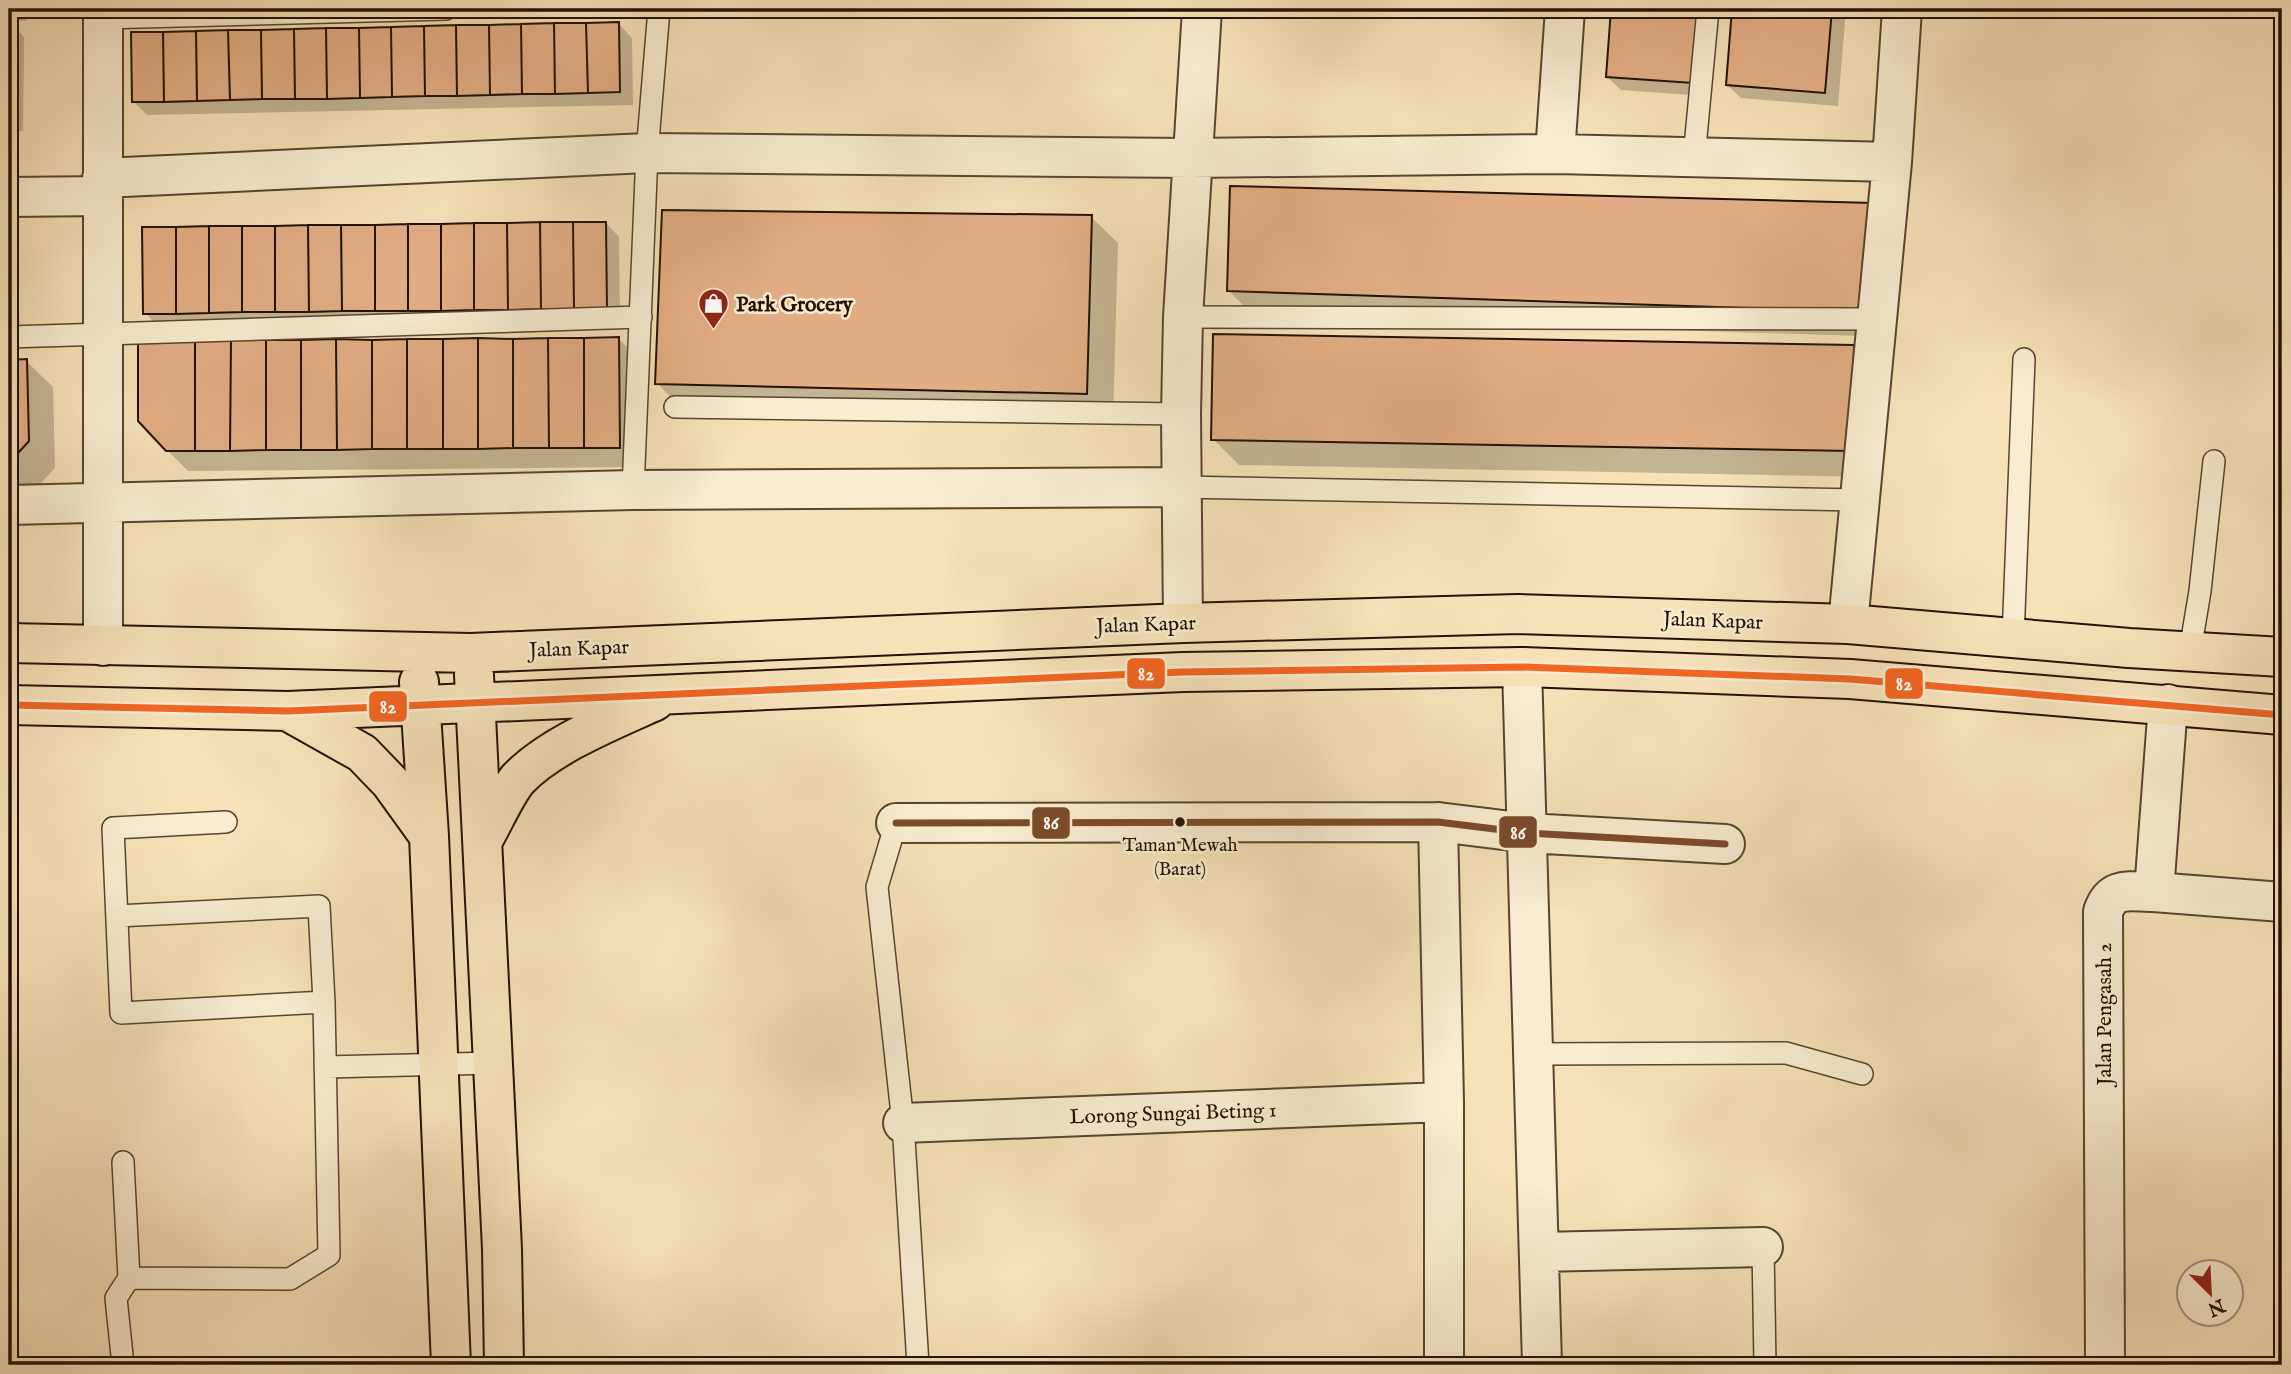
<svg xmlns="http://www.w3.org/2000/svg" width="2291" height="1374" viewBox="0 0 2291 1374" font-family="'IM FELL English',serif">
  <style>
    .shadow { fill: #0003 }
    .building { fill: #e2ad84; stroke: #241103; stroke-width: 2 }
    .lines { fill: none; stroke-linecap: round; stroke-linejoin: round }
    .lane-casing { stroke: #584530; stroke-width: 24 }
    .street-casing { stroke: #584530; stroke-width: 42 }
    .highway-casing { stroke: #241103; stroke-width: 42 }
    .lane { stroke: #f9ecd1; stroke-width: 21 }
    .street { stroke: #f9ecd1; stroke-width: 38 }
    .highway { stroke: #f6e1b8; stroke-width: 38 }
    .bus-1-casing { stroke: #f9ecd1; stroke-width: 12 }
    .bus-2-casing { stroke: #f9ecd1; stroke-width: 12 }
    .bus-1 { stroke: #f26522; stroke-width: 7 }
    .bus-2 { stroke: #7a4b2a; stroke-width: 7 }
    .bus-dot { fill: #241103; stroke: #f9ecd1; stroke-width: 2.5 }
    .labels { text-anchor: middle; stroke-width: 5; stroke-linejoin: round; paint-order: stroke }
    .bus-label { font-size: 19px; fill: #241103; stroke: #f9ecd1 }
    .poi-label { font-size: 21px; font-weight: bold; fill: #241103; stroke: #f9ecd1; text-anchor: start }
    .street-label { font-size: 21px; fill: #241103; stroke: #f9ecd1 }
    .line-badge { stroke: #f9ecd1; stroke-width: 2.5 }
    .badge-label { font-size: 19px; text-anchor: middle; font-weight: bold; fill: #fff }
  </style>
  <rect width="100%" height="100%" fill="#f6e1b8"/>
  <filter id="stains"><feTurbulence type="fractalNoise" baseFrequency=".00286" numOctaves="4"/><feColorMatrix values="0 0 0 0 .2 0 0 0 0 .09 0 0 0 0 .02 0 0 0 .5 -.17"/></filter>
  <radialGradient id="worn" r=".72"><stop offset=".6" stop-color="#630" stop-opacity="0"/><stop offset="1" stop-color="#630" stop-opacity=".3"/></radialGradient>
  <path class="shadow" d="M9,9H26V21L9,20Z
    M145,9H638L155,19Z
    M1399,9H1501V16L1405,14Z
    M1613,9H1712L1706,96L1621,90L1607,77Z
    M1734,9H1846L1838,106L1741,98L1727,85Z
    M9,21L24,37L23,131H9Z
    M619,24L632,38L633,105L147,115L134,102Z
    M1091,217L1118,243L1113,420L683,410L657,383Z
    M606,223L619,237L620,321L158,326L145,313Z
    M1899,231L1895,337L1255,317L1228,290Z
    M9,258L17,266L20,337L9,338Z
    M619,339L639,359V467L188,471L167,450Z
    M1853,347L1879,374L1877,477L1239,465L1213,439Z
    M9,361H26L53,387L55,468L30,495L9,496Z"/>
  <path class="building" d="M1611,9H1698L1693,83L1606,77Z
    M1732,9H1832L1825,93L1726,85Z
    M9,21H11L10,118H9Z
    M619,22L620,92L588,93L586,23Z
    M554,23L555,94H522L521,24Z
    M554,23H586L588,93L555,94Z
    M521,24L522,94L490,95L489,25Z
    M456,25L457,96H425L424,26Z
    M456,25H489L490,95L457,96Z
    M424,26L425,96L392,97L391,27Z
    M391,27L392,97L360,98L359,28Z
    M326,28L327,99H295L294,29Z
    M326,28H359L360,98L327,99Z
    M294,29L295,99H262L261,30Z
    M228,30L230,100L197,101L196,31Z
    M228,30H261L262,99L230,100Z
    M196,31L197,101L164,102L163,32Z
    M131,32H163L164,102H132Z
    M1230,186L1873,203L1869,312L1227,291Z
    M662,210L1092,215L1087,394L655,384Z
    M540,222L541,309L508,310L507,223Z
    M540,222H573L574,309H541Z
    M573,222H606L607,308L574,309Z
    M474,223V310L441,311V224Z
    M474,223H507L508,310H474Z
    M408,224V311H375V225Z
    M408,224H441V311H408Z
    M308,225L309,312H275V226Z
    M308,225H341L342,311L309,312Z
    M341,225H375V311H342Z
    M209,226V313L176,314V227Z
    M209,226H242V312L209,313Z
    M242,226H275V312H242Z
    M142,227H176V314H143Z
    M1213,334L1854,345L1851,451L1211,440Z
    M619,337L620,448H584V338Z
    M478,338V449H443V339Z
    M478,338L513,339V448L478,449Z
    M548,338L549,448H513V339Z
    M548,338H584V448H549Z
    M336,339L337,450H301V340Z
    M336,339L372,340V449L337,450Z
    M407,339V449H372V340Z
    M407,339H443V449H407Z
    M195,340V451H166L138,421V341Z
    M195,340H231L230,451H195Z
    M231,340H266V450L230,451Z
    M266,340H301V450H266Z
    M27,359L29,441L9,463V360Z"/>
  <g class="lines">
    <defs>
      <path id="lane" d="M103,18L446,9
        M1694,158L1708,9
        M1183,317L1877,319
        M9,337L641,317
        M675,407L1181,414
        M1181,487L1859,500
        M633,490L647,153L659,9
        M2013,638L2024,359
        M2190,651L2200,591L2214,461
        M226,822L113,828L121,1013L324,1002
        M896,823L877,887L903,1123L918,1365
        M117,916L319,906L324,1002L329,1255L290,1279L129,1278L123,1162
        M1533,1054L1786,1053L1862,1074
        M326,1067L493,1063
        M1763,1247L1765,1365
        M123,1365L116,1298L129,1278"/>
      <path id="street" d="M1555,154L1565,9
        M102,178L647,153L1191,158L1555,154L1892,162
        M9,197L102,196
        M9,505L633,490L1181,487
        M1183,623L1181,414L1183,317L1202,9
        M1848,624L1892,162L1902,9
        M103,646V9
        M1522,667L1542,1365
        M1438,822L1444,1102V1365
        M896,823L1438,822L1527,833L1725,844
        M2154,892L2282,902
        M903,1123L1444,1102
        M1539,1252L1763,1247
        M2105,1365L2103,912C2112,885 2130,892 2154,892L2168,704"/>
      <path id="highway" d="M9,643L471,653L1183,623L1518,614L1848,624L2129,648L2282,657
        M474,675L502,1249L504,1365
        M419,682L429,836L451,1365
        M9,705L288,711L1183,672L1522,667L1850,679L2282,715
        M289,712L362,753L390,782L429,836
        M483,840C493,823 506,793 518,779C550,745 613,720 655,701"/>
    </defs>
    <use href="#lane" class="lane-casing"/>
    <use href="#street" class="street-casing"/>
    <use href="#highway" class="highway-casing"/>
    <use href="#lane" class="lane"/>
    <use href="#street" class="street"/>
    <use href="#highway" class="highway"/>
    <defs>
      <path id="bus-1" d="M9,705L288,711L1183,672L1522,667L1850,679L2282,715"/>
      <path id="bus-2" d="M896,823L1438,822L1527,833L1725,844"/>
    </defs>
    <use href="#bus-1" class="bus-1-casing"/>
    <use href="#bus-2" class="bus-2-casing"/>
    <use href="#bus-1" class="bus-1"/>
    <use href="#bus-2" class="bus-2"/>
  </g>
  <defs>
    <symbol id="shop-pin" viewBox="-11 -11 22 30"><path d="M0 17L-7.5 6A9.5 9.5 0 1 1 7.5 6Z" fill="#8f2418" stroke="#f9ecd1"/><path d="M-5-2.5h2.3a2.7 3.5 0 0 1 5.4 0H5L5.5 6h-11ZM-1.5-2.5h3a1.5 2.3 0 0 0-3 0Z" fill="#fff"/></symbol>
  </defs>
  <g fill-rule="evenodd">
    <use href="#shop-pin" x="696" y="286" width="35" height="47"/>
  </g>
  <circle class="bus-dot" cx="1180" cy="822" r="6"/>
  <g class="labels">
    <g class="bus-label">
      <text x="1180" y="851">Taman Mewah<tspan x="1180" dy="24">(Barat)</tspan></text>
    </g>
    <g class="poi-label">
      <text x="736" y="311">Park Grocery</text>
    </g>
    <g class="street-label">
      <text transform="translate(1713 620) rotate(2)" y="7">Jalan Kapar</text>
      <text transform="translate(1146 624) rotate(-2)" y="7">Jalan Kapar</text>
      <text transform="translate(579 648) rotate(-2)" y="7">Jalan Kapar</text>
      <text transform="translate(2104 1014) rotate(-90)" y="7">Jalan Pengasah 2</text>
      <text transform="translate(1173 1113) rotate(-2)" y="7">Lorong Sungai Beting 1</text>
    </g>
  </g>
  <g class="line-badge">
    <rect x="1126" y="657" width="40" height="33" rx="7" fill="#f26522"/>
    <rect x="1884" y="667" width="40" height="33" rx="7" fill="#f26522"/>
    <rect x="368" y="690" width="40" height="33" rx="7" fill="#f26522"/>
    <rect x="1031" y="806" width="40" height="34" rx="7" fill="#7a4b2a"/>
    <rect x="1498" y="815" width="40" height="34" rx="7" fill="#7a4b2a"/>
  </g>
  <g class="badge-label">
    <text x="1146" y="680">82</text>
    <text x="1904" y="690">82</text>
    <text x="388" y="713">82</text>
    <text x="1051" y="829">86</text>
    <text x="1518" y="839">86</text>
  </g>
  <rect width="2291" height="1374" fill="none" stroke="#f6e1b8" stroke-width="35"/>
  <rect x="10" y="10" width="2270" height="1353" fill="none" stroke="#241103" stroke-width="3.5"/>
  <rect x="18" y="18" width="2256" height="1339" fill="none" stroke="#241103" stroke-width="2"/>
  <g transform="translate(2210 1293) rotate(156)"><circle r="33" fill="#f9ecd1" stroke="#a4947f" stroke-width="2"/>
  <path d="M0-5L12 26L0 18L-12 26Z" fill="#8f2418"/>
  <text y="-10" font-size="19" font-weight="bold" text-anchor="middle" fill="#241103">N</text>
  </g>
  <rect width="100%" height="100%" filter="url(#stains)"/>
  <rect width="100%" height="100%" fill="url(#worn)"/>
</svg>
